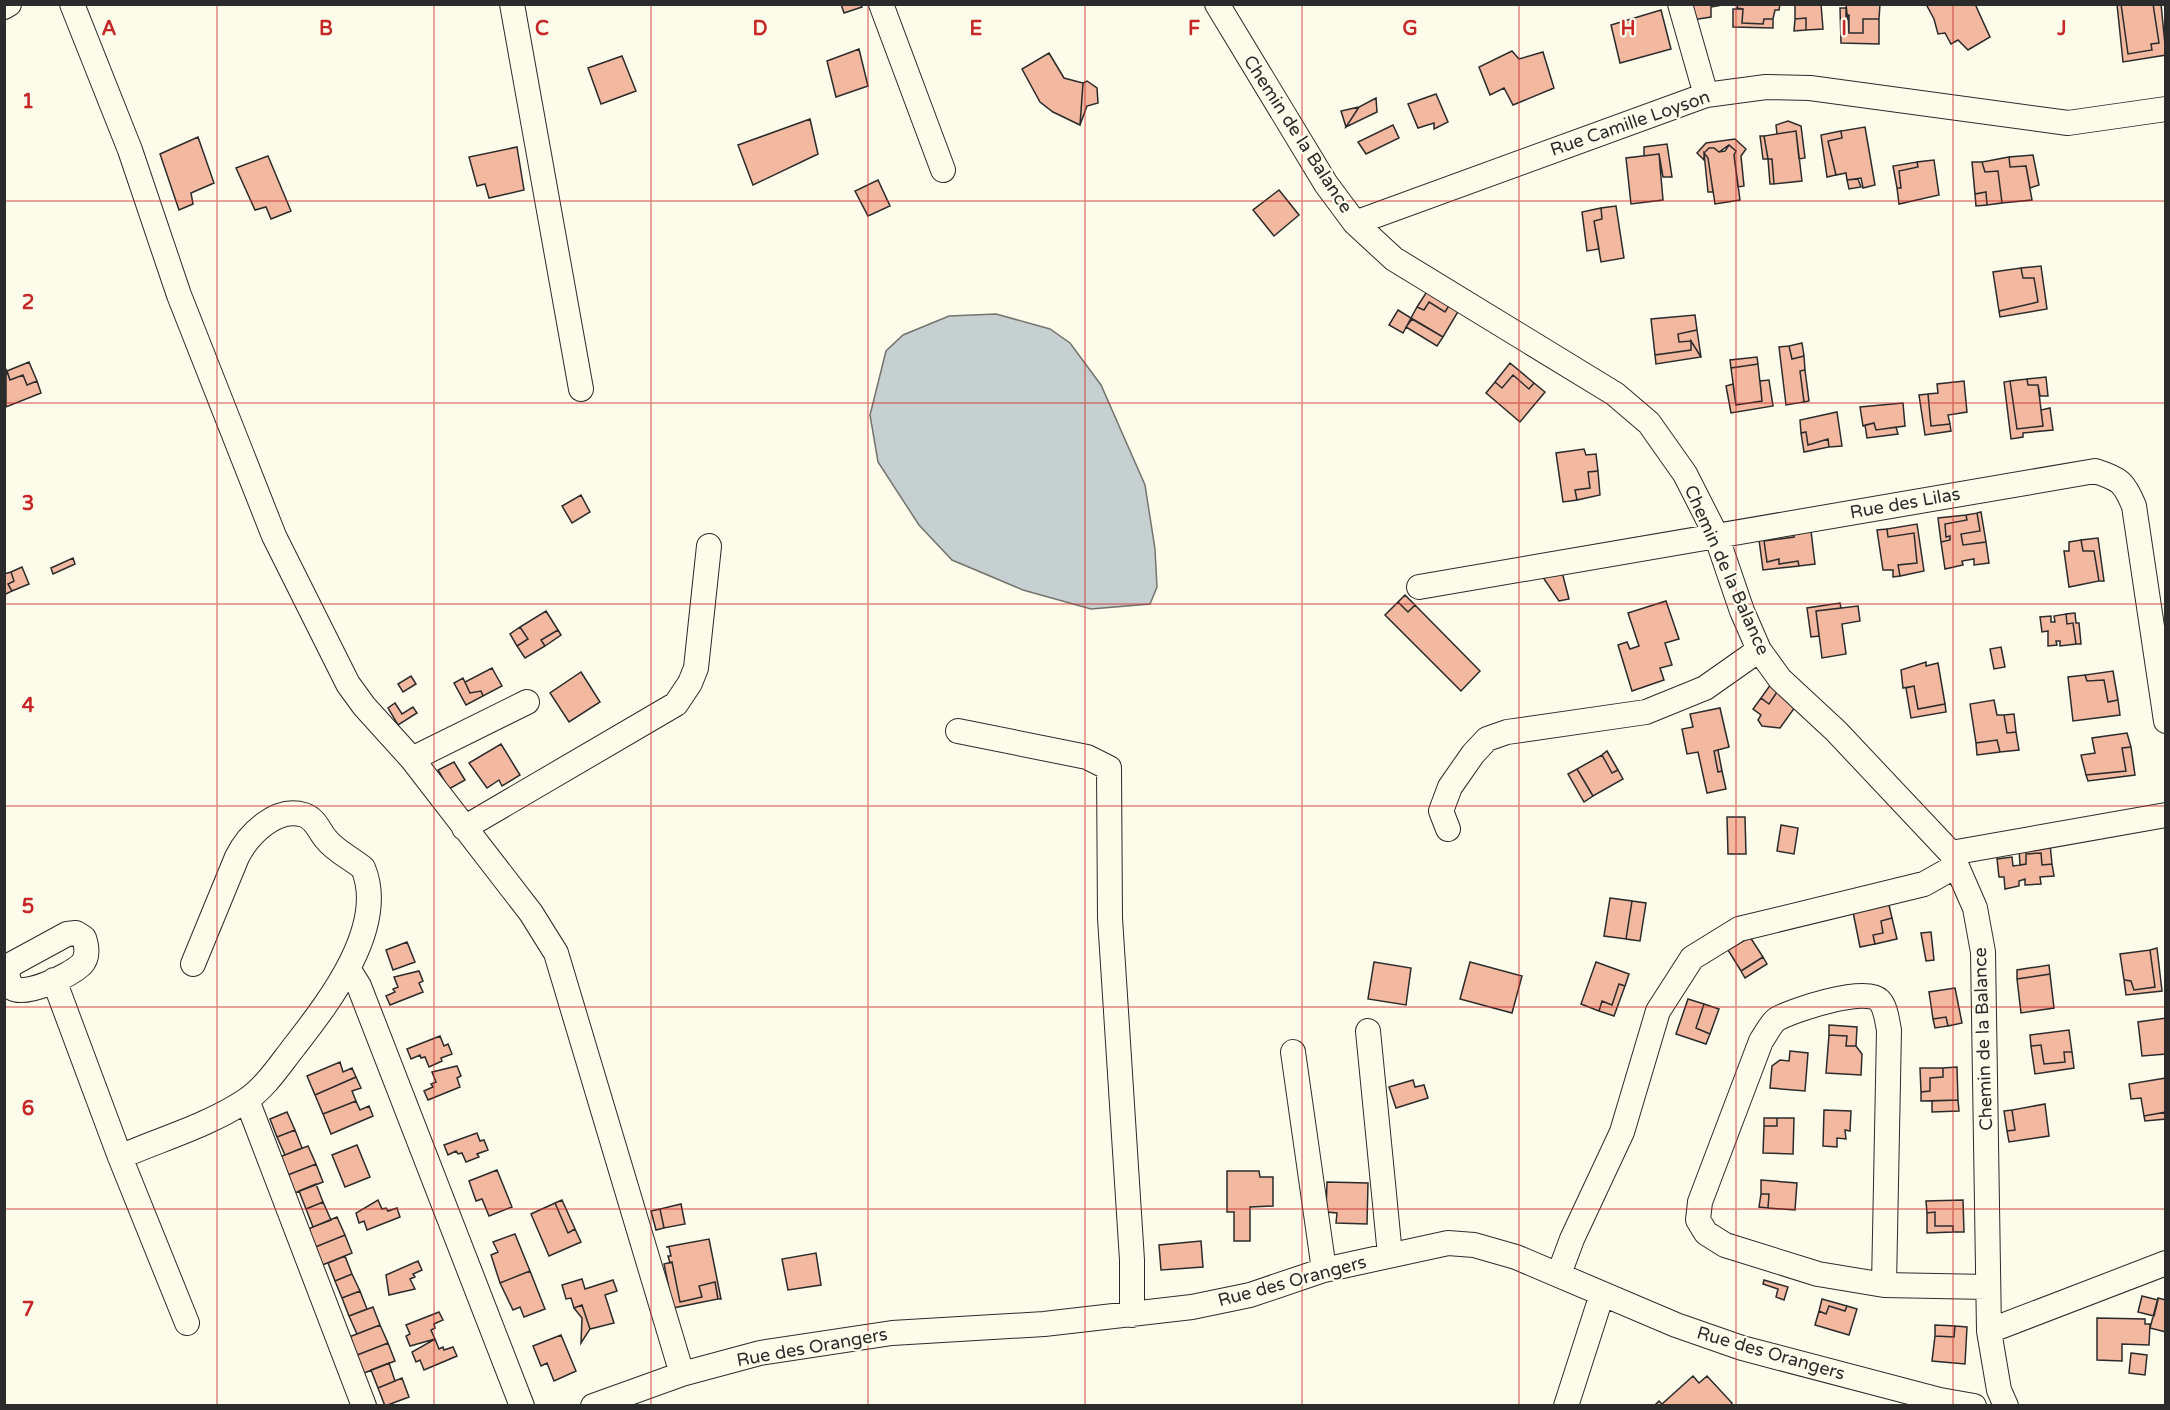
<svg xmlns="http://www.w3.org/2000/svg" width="2170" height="1410" viewBox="0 0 2170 1410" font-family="'Varela Round',sans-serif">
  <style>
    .water { fill: #c7d0d0; stroke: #74746e; stroke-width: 1.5 }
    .building { fill: #f2b8a0; stroke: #2b2b2b; stroke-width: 1.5 }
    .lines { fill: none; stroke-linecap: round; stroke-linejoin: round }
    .minor-casing { stroke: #2b2b2b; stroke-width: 26 }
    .minor { stroke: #fdfbea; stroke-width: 24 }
    .grid { fill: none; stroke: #c62828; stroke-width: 1.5; stroke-opacity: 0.55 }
    .labels { text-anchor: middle; stroke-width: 4.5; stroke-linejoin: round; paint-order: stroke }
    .street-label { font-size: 18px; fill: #2b2b2b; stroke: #fdfbea }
    .grid-label { font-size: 20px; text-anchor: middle; font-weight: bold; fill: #c62828; stroke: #fdfbea; stroke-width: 4.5; stroke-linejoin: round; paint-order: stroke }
  </style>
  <rect width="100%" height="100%" fill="#fdfbea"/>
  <path class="water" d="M996,314L1050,329L1070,343L1101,385L1145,485L1155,549L1157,587L1150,604L1091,609L1023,590L952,560L919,525L878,462L870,415L886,351L903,335L949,316Z"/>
  <path class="building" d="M841,4H861L862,7L844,13Z
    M1686,4H1728L1711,7V17L1692,20Z
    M1738,4H1780L1779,10H1775L1773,19H1764L1763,24L1742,23L1743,9L1737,8Z
    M1795,4H1821L1823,29L1806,30V18L1795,19Z
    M1846,4H1880L1879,19H1863V33H1849Z
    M1926,4H1975L1990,37L1968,50L1958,40L1951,44L1945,33L1938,34L1934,19Z
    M2117,4H2121L2128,54L2152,50L2151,44L2159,43L2153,4H2161L2166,55L2123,62Z
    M2121,4H2153L2159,43L2151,44L2152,50L2128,54Z
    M1840,8H1846V16L1849,15V33H1863V19H1879V44L1841,43Z
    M1733,9H1743L1742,23L1763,24L1764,19H1773V28L1733,27Z
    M1661,10L1671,49L1620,63L1611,25Z
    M1806,18V30L1794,31L1795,19Z
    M859,49L868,86L836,97L827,61Z
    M1512,51L1519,59L1543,52L1554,88L1513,105L1504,88L1490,95L1479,67Z
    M1049,53L1064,78L1083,83L1080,125L1053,112L1040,102L1022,69Z
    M622,56L636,91L601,104L588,68Z
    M1087,81L1097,88L1098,103L1087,106L1080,125L1083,83Z
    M1436,94L1448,122L1434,129V123L1418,128L1408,104Z
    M1376,98L1377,112L1346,127L1359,107Z
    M1359,107L1346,127L1341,111Z
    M810,119L818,154L753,185L738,145Z
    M1788,121L1801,126L1805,158L1799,159L1796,131L1777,134L1776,125Z
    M1393,125L1399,138L1366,154L1358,142Z
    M1865,127L1875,185L1863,188L1861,178L1847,180L1846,173L1836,175L1828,141L1842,138L1841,131Z
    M1796,131L1802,181L1774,184L1772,159H1768L1764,136Z
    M1841,131L1842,138L1828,141L1836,175L1827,177L1821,135Z
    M1760,136H1764L1768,159H1763Z
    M198,137L214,183L191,193L193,204L179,210L160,154Z
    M1735,139L1746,149L1741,156L1744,186L1738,187L1734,155L1736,151L1729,145L1719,152L1714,148H1709L1704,153V160L1697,153L1706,143Z
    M1667,144L1672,177H1663L1659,154L1644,156V147Z
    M1729,145L1736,151L1734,155L1740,200L1715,204L1708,158L1704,153L1709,148H1714L1719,152L1725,151Z
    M517,147L524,190L489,198L485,184L477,186L469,157Z
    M1704,153L1708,158L1713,192H1708Z
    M1659,154L1663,200L1631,204L1626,158Z
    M2033,155L2039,185L2030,188L2026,166L2010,167L2009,157Z
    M268,156L291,211L271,219L266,207L255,210L236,168Z
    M2009,157L2010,167L2026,166L2032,200L2002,203L1998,171L1985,172L1982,162Z
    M1768,159H1772L1774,184H1770Z
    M1934,160L1939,195L1899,204L1897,188H1901L1899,171L1918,167L1917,162Z
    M1917,162L1918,167L1899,171L1901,188H1897L1893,166Z
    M1972,162H1982L1985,172L1998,171L2002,203L1987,205L1986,192L1975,194Z
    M1858,179L1861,187L1849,189L1847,180Z
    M878,180L890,206L868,216L855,191Z
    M1279,190L1299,215L1274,236L1253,210Z
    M1986,192L1987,205L1976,206L1975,194Z
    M1616,206L1624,258L1601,262L1594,221L1602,219L1601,208Z
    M1601,208L1602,219L1594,221L1599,249L1587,251L1582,212Z
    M2041,266L2047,309L2000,317L1999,311L2038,302L2034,278H2023L2021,268Z
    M2021,268L2023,278H2034L2038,302L1999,311L1993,272Z
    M1428,290L1450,304L1445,312L1429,302L1424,310L1417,307Z
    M1429,302L1445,312L1450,304L1459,310L1443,337L1411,318L1417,307L1424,310Z
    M1398,310L1411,318L1403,333L1389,325Z
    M1695,315L1697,330L1678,334L1679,342L1691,341V350L1655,355L1651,319Z
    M1412,319L1443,337L1437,346L1406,327Z
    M1697,330L1701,357L1691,341L1679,342L1678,334Z
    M1691,341L1701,357L1656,364L1655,355L1691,350Z
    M1802,343L1804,356L1792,359L1789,346Z
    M1789,346L1792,359L1804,356L1805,370L1800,371L1804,402L1786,405L1779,347Z
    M1757,357L1758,364L1731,368L1730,360Z
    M29,362L37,381L27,385L23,375L10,380L7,371Z
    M1510,363L1534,383L1529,389L1513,375L1502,388L1495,382Z
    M1758,364L1762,401L1736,405L1731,368Z
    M6,369L10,380L23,375L27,385L37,381L41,393L6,407Z
    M1805,370L1809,401L1804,402L1800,371Z
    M1513,375L1529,389L1534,383L1545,392L1520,422L1486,393L1495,382L1502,388Z
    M2046,377L2048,396H2040L2038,385H2028L2027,379Z
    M2027,379L2028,385H2038L2043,426L2017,429L2010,381Z
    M1769,380L1773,406L1731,413L1726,386L1733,384L1736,405L1762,401L1760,381Z
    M1964,381L1967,412L1948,415L1950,424L1931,426L1928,394L1938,393L1937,384Z
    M2010,381L2017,429L2043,426L2041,410L2050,408L2053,430L2023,433V437L2011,439L2004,382Z
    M1928,394L1931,426L1950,424L1951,431L1925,435L1919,395Z
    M1903,403L1905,426L1876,430L1874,423L1863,426L1860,407Z
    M1837,412L1842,446L1829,447L1828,439L1808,445L1806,432L1801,433L1800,420Z
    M1874,423L1876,430L1896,427L1898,434L1867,438L1865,425Z
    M1806,432L1808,445L1828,439L1829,447L1804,452L1801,433Z
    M1584,449L1586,455L1596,454L1598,471L1588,472L1590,488L1575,490L1577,500L1563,502L1556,453Z
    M1598,471L1600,495L1577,500L1575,490L1590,488L1588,472Z
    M581,495L590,512L572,523L562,506Z
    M1981,512L1986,542L1963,545L1961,534L1980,531L1977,513Z
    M1977,513L1980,531L1961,534L1963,545L1986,542L1989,563L1974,565V559L1962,561L1963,565L1945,569L1941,542L1950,540V536L1946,537L1945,524L1967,520L1966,515Z
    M1966,515L1967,520L1945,524L1946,537L1950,536V540L1941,542L1938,518Z
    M1917,524L1924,571L1900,576L1898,565L1917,563L1914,533L1888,537L1887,529Z
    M1887,529L1888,537L1914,533L1917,563L1898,565L1900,576L1893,577V570H1883L1877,530Z
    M1811,531L1815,564L1799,566L1798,561L1779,564V559L1767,562L1764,541L1794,537V533Z
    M1758,532L1794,533V537L1764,541L1767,562L1779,559V564L1798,561L1799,566L1763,570Z
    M2098,538L2104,581H2099L2094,551H2083L2081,540Z
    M2081,540L2083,551H2094L2099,581L2069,587L2064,551H2069V542Z
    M73,558L75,564L53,574L51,568Z
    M22,567L29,584L12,591L8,584L14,581L11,572Z
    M1561,568L1569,599L1559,601L1540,573Z
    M11,572L14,581L8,584L12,591L4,595V574Z
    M1405,595L1415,605L1408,612L1398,602Z
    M1666,601L1679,639L1665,643L1672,665L1660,668L1664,680L1632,691L1618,645L1627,642L1630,649L1639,646L1628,613Z
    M1398,602L1408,612L1415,605L1480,671L1461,691L1385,615Z
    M1840,603L1841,608L1816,611L1819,636L1811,637L1807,608Z
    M1858,606L1860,621L1842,624L1846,654L1822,658L1816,611Z
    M546,611L558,630L541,640L545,646L525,658L517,646L528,639L520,627Z
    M2075,613L2076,623H2079L2081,644H2076L2073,623L2067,624L2066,614Z
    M2066,614L2067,624L2073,623L2076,644L2060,646V641H2056L2057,645L2048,646V631L2042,632L2040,617L2051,616V622H2055L2054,616Z
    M520,627L528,639L517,646L510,634Z
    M558,630L561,635L545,646L541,640Z
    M2001,647L2005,667L1994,669L1990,649Z
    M1926,662V666L1938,663L1945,704L1918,709L1914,686L1903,688L1901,670Z
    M492,668L502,686L483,696L481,691L470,693L465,682Z
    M2113,671L2118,700L2108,702L2104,680L2087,681L2085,675Z
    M581,672L600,702L569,722L550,693Z
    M2085,675L2087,681L2104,680L2108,702L2118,700L2120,715L2073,721L2068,677Z
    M411,676L416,684L403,692L398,684Z
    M463,678L470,693L481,691L483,696L466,705L454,683Z
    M1771,684L1779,689L1769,704L1761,698Z
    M1914,686L1918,709L1945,704L1946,712L1911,718L1906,688Z
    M1779,689L1798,703L1780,728L1762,726L1758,720L1761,715L1753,709L1761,698L1769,704Z
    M1994,700L1997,715H2004L2007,733L2016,732L2019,750L2000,752L1997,740L1976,743L1970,704Z
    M395,703L402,714L413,707L417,713L398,725L388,708Z
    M1720,708L1729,747L1714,751L1718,772L1722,771L1726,789L1707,793L1698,752L1687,754L1682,729L1693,727L1690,714Z
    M2014,714L2016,732L2007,733L2004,715Z
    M2127,733L2131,747L2122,748L2126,771L2086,775L2081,755L2095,753L2092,738Z
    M1997,740L2000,752L1977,755L1976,743Z
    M501,744L520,775L502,786L499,780L487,788L469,763Z
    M2131,747L2135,775L2088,781L2086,775L2126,771L2122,748Z
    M1718,750L1722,771L1718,772L1714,751Z
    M1607,751L1618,770L1612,773L1602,755Z
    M1602,755L1612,773L1618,770L1623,779L1593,796L1577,769Z
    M454,762L465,780L449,789L438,770Z
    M1577,769L1593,796L1584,802L1568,774Z
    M1727,817H1745L1746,854H1728Z
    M1781,825L1798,828L1794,854L1777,851Z
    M2050,844L2052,864L2042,865L2041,853L2026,854V864L2020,865L2019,848Z
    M2041,853L2042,865L2052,864L2054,876L2040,877L2041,884L2025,885V879L2019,881V886L2005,889L2004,877H1999L1997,859L2012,857L2013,866L2026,864V854Z
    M1610,898L1632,901L1626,939L1604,936Z
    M1632,901L1646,903L1640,941L1626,939Z
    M1889,905L1892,918L1881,921L1883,933L1873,935L1875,944L1860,947L1853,912Z
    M1892,918L1897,939L1875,944L1873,935L1883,933L1881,921Z
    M1931,932L1934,960L1926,961L1921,933Z
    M1750,937L1763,957L1741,971L1728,950Z
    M407,942L415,962L393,970L386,950Z
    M2157,948L2162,991L2126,995L2124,980L2131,981L2134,990L2155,987L2150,950Z
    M2150,950L2155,987L2134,990L2131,981L2124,980L2120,954Z
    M1763,957L1767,964L1745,978L1741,971Z
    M1374,962L1411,968L1406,1005L1368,999Z
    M1470,962L1522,976L1512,1013L1460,999Z
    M1596,962L1629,974L1625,986L1619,984L1612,1005L1602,1001L1599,1011L1581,1004Z
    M2049,965L2050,974L2017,979V970Z
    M419,971L423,981L419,983L423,992L390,1005L386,996L395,992L393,989L398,987L394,977Z
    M2050,974L2054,1008L2021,1013L2017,979Z
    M1619,984L1625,986L1614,1016L1599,1011L1602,1001L1612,1005Z
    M1955,988L1962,1023L1948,1026L1946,1017L1933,1019L1929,992Z
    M1688,999L1704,1004L1696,1028L1710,1034L1706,1044L1676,1034Z
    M1704,1004L1719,1009L1710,1034L1696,1028Z
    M1946,1017L1948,1026L1935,1028L1933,1019Z
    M2166,1018V1054L2142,1056L2138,1022Z
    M1829,1025L1857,1027L1856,1046H1846L1847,1036L1829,1035Z
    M2069,1030L2072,1052H2064L2065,1062L2044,1064L2041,1045L2031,1046L2030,1035Z
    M1829,1035L1847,1036L1846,1046H1856L1862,1054L1861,1075L1826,1073Z
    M440,1036L444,1046L448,1044L452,1054L441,1058L442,1061L429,1067L425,1057L421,1058L420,1055L411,1059L407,1049Z
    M2041,1045L2044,1064L2065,1062L2064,1052H2072L2074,1068L2035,1074L2031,1046Z
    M1790,1051L1808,1053L1805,1091L1770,1088L1772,1066L1780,1060L1789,1061Z
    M340,1062L343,1072L352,1068L356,1077L315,1095L307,1076Z
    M457,1066L461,1076L457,1078L460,1087L428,1100L424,1091L433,1087L431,1084L436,1082L432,1072Z
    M1957,1067L1958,1100L1921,1101V1092L1930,1091V1078L1943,1077V1068Z
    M1920,1068H1943V1077L1930,1078V1091L1921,1092Z
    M356,1077L361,1088L352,1091L356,1101L323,1114L315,1095Z
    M2166,1078V1112L2144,1116L2141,1098L2131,1099L2129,1084Z
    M1413,1080L1415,1087L1424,1085L1428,1098L1396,1108L1389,1087Z
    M1958,1100L1959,1111L1932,1112V1101Z
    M356,1101L360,1110L369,1106L373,1116L331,1134L323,1114Z
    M2045,1104L2049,1136L2009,1142L2007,1131L2015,1130L2012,1110Z
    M1824,1110L1851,1111L1850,1131L1845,1130L1846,1139L1837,1138V1147L1823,1146Z
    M2012,1110L2015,1130L2007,1131L2004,1111Z
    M287,1112L295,1130L277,1137L270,1119Z
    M2166,1112V1119L2145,1121L2144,1116Z
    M1764,1118H1777V1126H1764Z
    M1777,1118H1794L1793,1154L1763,1153L1764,1126H1777Z
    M295,1130L302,1148L285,1155L277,1137Z
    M477,1133L480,1141L484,1140L488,1150L477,1154L479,1157L466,1162L462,1153L458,1154L456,1151L448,1155L444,1145Z
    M357,1145L370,1177L345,1187L332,1155Z
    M308,1146L316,1164L280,1178L272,1160Z
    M316,1164L323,1182L287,1196L280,1178Z
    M497,1170L512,1207L489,1216L482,1199L476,1201L469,1181Z
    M1227,1171H1259L1260,1177H1273V1206L1250,1207V1241H1234V1212H1227Z
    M1761,1180L1797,1183L1795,1210L1768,1208L1769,1194H1761Z
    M1327,1182L1368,1183L1367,1224L1336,1223L1337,1213L1326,1212Z
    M316,1184L323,1202L306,1209L299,1191Z
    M1761,1194H1769L1768,1208L1759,1207Z
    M378,1200L382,1209L386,1208L388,1211L397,1208L400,1217L367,1230L364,1221L359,1223L356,1213Z
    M562,1200L575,1229L568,1233L555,1203Z
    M1963,1200L1964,1232H1953V1226H1935V1212L1927,1213L1926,1201Z
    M323,1202L331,1220L313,1227L306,1209Z
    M555,1203L568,1233L575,1229L581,1242L549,1256L531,1214Z
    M681,1204L685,1224L664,1228L660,1209Z
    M660,1209L664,1228L656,1230L651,1211Z
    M1935,1212V1226H1953V1232L1927,1233V1213Z
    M337,1217L345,1235L308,1250L301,1232Z
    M515,1234L530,1271L500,1283L491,1255L498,1252L493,1242Z
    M345,1235L352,1253L315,1268L308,1250Z
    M709,1239L721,1299H718L715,1282L699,1286L702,1297L680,1302L672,1262L670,1263L668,1256H671L669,1247H666Z
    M1201,1241L1203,1267L1161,1270L1159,1245Z
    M816,1253L821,1285L788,1290L782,1259Z
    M345,1256L352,1274L335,1281L328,1263Z
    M418,1261L422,1270L413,1274L415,1277L410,1279L415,1289L389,1295L386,1275Z
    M672,1262L680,1302L702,1297L699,1286L715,1282L718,1299L673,1308L664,1264Z
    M530,1271L545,1309L524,1317L520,1307L513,1310L500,1283Z
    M352,1274L360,1291L342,1298L335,1281Z
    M582,1279L585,1289L613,1280L617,1291L605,1295L614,1323L590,1329L582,1305L574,1308L571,1298L566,1299L562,1285Z
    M1764,1280L1788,1287L1784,1300L1776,1297L1778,1289L1763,1284Z
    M360,1291L367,1309L349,1316L342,1298Z
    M2142,1296L2158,1300L2154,1316L2138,1312Z
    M2158,1298L2166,1300V1332L2150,1328Z
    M1822,1299L1847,1306L1845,1311L1829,1306L1826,1314L1819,1311Z
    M582,1305L590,1329L581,1343L582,1318L574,1308Z
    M1829,1306L1845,1311L1847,1306L1857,1309L1849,1335L1815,1325L1819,1311L1826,1314Z
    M373,1307L380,1325L357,1334L349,1316Z
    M439,1312L443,1320L434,1324L435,1328L431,1330L435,1339L410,1346L406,1336L410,1334L406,1325Z
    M2097,1318L2145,1319V1324H2150L2149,1345L2122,1344V1361L2097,1360Z
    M380,1325L388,1343L352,1357L344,1339Z
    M1935,1325L1955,1326L1954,1337L1935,1336Z
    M1955,1326L1967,1327L1965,1364L1932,1361L1935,1336L1954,1337Z
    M561,1335L576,1371L554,1381L547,1363L541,1366L533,1346Z
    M435,1339L439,1349L443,1347L444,1350L453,1347L457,1356L424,1370L420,1360L416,1362L412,1352Z
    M388,1343L395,1361L359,1375L352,1357Z
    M2131,1353L2147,1355L2145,1375L2129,1373Z
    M389,1363L395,1381L378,1388L371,1370Z
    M1693,1376L1699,1383L1707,1376L1732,1403L1730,1406H1654L1659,1401L1662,1404Z
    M402,1378L409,1397L385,1406L378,1388Z"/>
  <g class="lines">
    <defs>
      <path id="minor" d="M72,4L130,150L179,295L274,536L348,684L364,706L412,759L531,913L556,953L682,1374
        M512,4L581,389
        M881,4L943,170
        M1217,4L1326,184L1355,223L1394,259L1615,394L1649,423L1685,474L1716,535L1742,611L1759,650L1780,679L1836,731L1951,853L1975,908L1983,952L1989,1331L1999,1390L2006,1406
        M1680,4L1706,95
        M4,7L9,4
        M1355,223L1706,95L1766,87L1810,88L2068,123L2166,109
        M1419,587L2095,471C2120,479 2124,482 2134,506L2166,721
        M958,731L1087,757L1109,768L1110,918L1132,1260V1315
        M412,759L527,702
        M464,828L676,704L690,683L696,668L709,546
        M1448,829L1441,811L1450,787L1473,754L1487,739L1507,732L1646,712L1705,688L1759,650
        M1951,853L2166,815
        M76,933L84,938C87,947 89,957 81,965C70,975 26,997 12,988L7,976L10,965L67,934Z
        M349,970L359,986L522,1406
        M54,980L120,1157L187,1323
        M1368,1031L1390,1255
        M1293,1052L1324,1270
        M247,1100L364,1406
        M120,1157C161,1139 207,1126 245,1101C265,1088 279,1066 294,1047C328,1003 388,927 363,868C351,858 335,851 326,839C319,831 316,819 304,815C276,806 248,835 237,857L193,964
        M1559,1274L1572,1239L1622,1132L1658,1011L1692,958L1739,929L1924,884L1956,866
        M1884,1285L1889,1030C1887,1021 1886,1007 1879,1000C1866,986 1793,1010 1777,1019C1771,1023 1766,1034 1761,1041L1700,1202L1698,1220L1706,1233L1725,1245L1818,1274L1884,1285L1988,1287
        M1989,1331L2166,1263
        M593,1406L682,1374L760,1353L892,1333L1044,1324L1192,1307L1250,1295L1324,1270L1448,1243L1474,1245L1516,1257L1676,1325L1742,1348L1940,1400L1974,1406
        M1566,1406L1602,1294"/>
    </defs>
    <use href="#minor" class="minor-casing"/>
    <use href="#minor" class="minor"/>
  </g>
  <path class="grid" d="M217,4V1406M434,4V1406M651,4V1406M868,4V1406M1085,4V1406M1302,4V1406M1519,4V1406M1736,4V1406M1953,4V1406M4,201H2166M4,403H2166M4,604H2166M4,806H2166M4,1007H2166M4,1209H2166"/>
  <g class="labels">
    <g class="street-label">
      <text transform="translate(1630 123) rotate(-19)" y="6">Rue Camille Loyson</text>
      <text transform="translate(1298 134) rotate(57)" y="6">Chemin de la Balance</text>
      <text transform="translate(1905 503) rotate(-10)" y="6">Rue des Lilas</text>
      <text transform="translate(1727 570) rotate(66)" y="6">Chemin de la Balance</text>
      <text transform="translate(1983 1039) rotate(-92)" y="6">Chemin de la Balance</text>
      <text transform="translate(1292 1281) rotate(-15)" y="6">Rue des Orangers</text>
      <text transform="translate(812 1347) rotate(-10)" y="6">Rue des Orangers</text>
      <text transform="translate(1771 1353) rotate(16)" y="6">Rue des Orangers</text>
    </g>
  </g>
  <g class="grid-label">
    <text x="109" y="35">A</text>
    <text x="326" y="35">B</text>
    <text x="542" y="35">C</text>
    <text x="760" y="35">D</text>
    <text x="976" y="35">E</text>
    <text x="1194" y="35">F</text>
    <text x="1410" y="35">G</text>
    <text x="1628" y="35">H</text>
    <text x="1844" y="35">I</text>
    <text x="2062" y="35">J</text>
    <text x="28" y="108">1</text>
    <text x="28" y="309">2</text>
    <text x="28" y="510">3</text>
    <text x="28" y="712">4</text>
    <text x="28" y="913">5</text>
    <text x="28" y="1115">6</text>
    <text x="28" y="1316">7</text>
  </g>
  <rect width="2170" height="1410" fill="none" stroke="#2b2b2b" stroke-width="12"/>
</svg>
